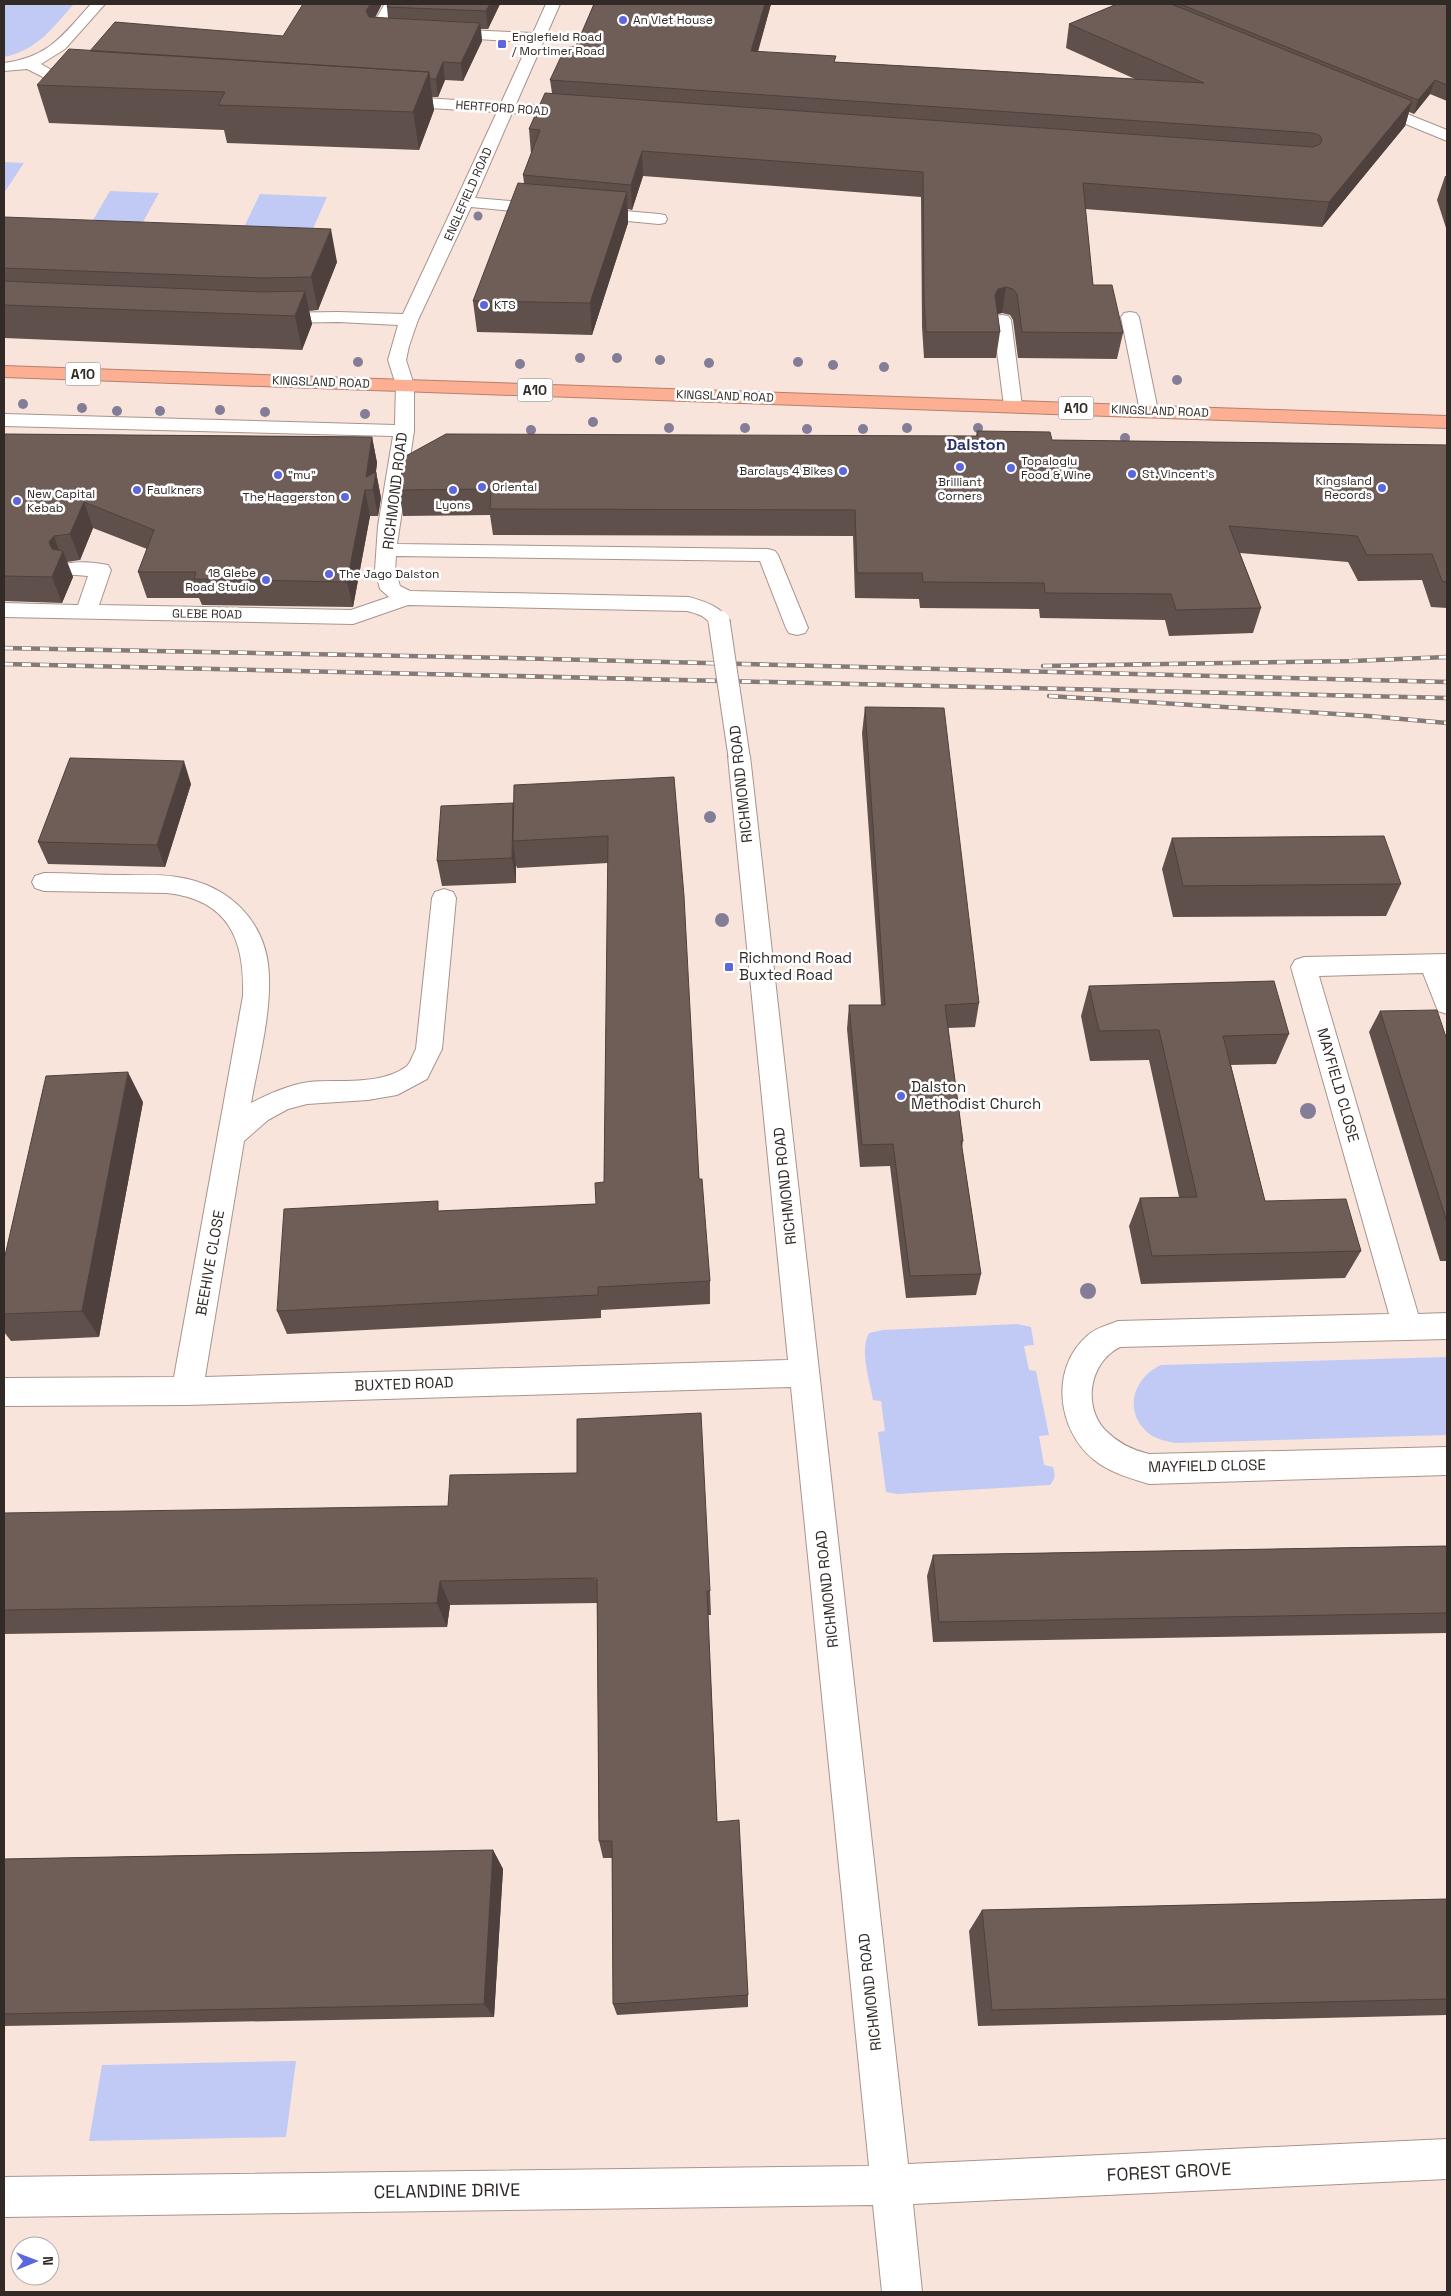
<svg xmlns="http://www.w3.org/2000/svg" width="1451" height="2296" viewBox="0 0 1451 2296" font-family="'Space Grotesk',sans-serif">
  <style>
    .green { fill: #c1caf4 }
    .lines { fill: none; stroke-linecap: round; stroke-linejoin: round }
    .minor-casing { stroke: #a8948d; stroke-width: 2 }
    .highway-casing { stroke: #b5806d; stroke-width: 2 }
    .minor { fill: #fff; fill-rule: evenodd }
    .highway { fill: #fcaf93; fill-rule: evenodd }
    .rail-casing { stroke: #877a75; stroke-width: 4.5 }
    .rail { stroke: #fff; stroke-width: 3; stroke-dasharray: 9; stroke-linecap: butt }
    .minor-bridge-casing { stroke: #a8948d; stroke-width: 23; stroke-linecap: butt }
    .minor-bridge { stroke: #fff; stroke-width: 21 }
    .tree { fill: #847d97 }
    .wall { fill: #5f504b }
    .shaded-wall { fill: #4e413d }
    .building { fill: #6f5d57; stroke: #4e413d }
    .poi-dot { fill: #5c66dd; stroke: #fff; stroke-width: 2 }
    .labels { text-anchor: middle; stroke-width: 5; stroke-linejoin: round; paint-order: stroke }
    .far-poi-label { font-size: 12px; fill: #312a27; stroke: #fff; text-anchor: start }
    .far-street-label { font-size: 12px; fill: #312a27; stroke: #fff }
    .shield { fill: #fff; stroke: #6f6a68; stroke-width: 1 }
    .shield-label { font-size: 14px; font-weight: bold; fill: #312a27 }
    .street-label { font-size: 15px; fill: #312a27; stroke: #fff }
    .poi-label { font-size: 15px; fill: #312a27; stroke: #fff; text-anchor: start }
    .far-district-label { font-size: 16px; font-weight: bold; fill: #2a306a; stroke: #fff }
    .near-street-label { font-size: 18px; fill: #312a27; stroke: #fff }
  </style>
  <rect width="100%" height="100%" fill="#f9e4dc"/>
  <path class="green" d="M4,4H74C52,28 38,50 4,57Z
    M4,162L24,163L4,193Z
    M110,191L159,193L143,222L93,220Z
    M260,194L327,197L312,231L243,229Z
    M1017,1324L1031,1327L1034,1345L1024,1346L1029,1370L1036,1371L1049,1435L1039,1436L1044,1465L1053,1467C1055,1475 1056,1478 1050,1485L897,1494L886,1492L878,1432L885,1431L881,1401L873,1400C870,1381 859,1351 869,1333L883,1330Z
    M1447,1357V1435L1176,1443C1165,1441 1155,1439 1147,1432C1123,1410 1134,1377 1161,1365Z
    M296,2061L286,2137L89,2141L102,2065Z"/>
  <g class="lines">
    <defs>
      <path id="minor" d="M91,4H105L65,49L41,64L55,72L87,79L90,82L87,85L82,87L45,78L27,69L4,71V63C49,57 62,36 91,4Z
        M389,4L396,8L386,26L406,28L408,31L406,34H377L370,30L384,5Z
        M546,4H560L516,104L574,107L579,109L582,112L579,115L574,117L512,113L475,198L546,204L552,205L554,209L552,213L546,214L471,207L418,320L409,346L406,360L414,385V431L397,544L768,549L775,551L778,555L808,628L805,633L797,635L789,633L786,628L760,561L396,556L395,570L400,586L410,591L689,597C706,602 720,606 730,621L727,626C713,629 712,623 702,616C698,614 692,612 687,611L408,605L353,624L4,617V603L78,605L88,576L64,574L61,569L64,564C77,561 95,562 108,565L111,570L99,605L351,610L389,597L380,589L375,570L378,526L393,436L4,426V414L395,425L396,385L388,360L398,325L338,322L273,323L267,322L264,318L267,314L273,313L338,312L403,314L497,112L395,106L390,104L387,101L390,98L395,96L501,103L529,42L444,37L437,33L444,29L533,33Z
        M1372,100L1447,130V141L1367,108L1364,105L1367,102Z
        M591,208L659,214L665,215L667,219L665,223L659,224L585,217L583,213L585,209Z
        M1130,312L1136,313L1139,317L1158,411L1156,415L1149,417L1142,415L1140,411L1121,317L1124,313Z
        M1002,315L1008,316L1011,320L1022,406L1020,410L1013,412L1006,410L1004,406L993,320L996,316Z
        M739,748L747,750L750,756L908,2164L1447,2139V2179L913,2204L922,2292H882L873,2205L4,2217V2177L869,2166L791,1387L187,1405L4,1406V1378L174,1377L243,996C245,940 229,900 167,893L44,891L35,888L32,882L35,876L44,873C71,873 97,875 124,875C142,875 159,874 177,877C231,885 269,924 269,979C270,1020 258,1063 251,1103C269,1094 288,1085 309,1082C339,1079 381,1086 407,1066C411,1062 413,1054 416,1049L432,898L435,892L444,889L453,892L456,898L442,1049L427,1079L397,1095L368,1100L307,1104L288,1109L268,1120L244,1141L205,1377L788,1360L728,756L731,750Z
        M1447,954V1014L1438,1011L1423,973L1319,976L1418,1314L1447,1313V1339L1120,1347C1090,1362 1082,1405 1105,1430C1118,1443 1132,1450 1149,1454L1447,1447V1475L1149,1484C1130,1478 1108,1472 1093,1459C1057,1429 1050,1368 1087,1336C1095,1328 1108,1325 1118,1321L1389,1314L1291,967L1295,960L1304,957Z"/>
      <path id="highway" d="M4,366L1447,416V428L4,377Z"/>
    </defs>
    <use href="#minor" class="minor-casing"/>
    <use href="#highway" class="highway-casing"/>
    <use href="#minor" class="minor"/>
    <use href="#highway" class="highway"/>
    <defs>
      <path id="rail" d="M4,648L510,658L1447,682
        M4,664L1447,698
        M1043,666L1352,661L1447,657
        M1049,696L1368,716L1447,723"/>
    </defs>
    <use href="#rail" class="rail-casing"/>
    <use href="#rail" class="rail"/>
    <defs>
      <path id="minor-bridge" d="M719,621L739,756"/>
    </defs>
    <use href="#minor-bridge" class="minor-bridge-casing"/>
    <use href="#minor-bridge" class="minor-bridge"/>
  </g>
  <g class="tree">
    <circle cx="478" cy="216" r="4.5"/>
    <circle cx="580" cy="358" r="5"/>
    <circle cx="617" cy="358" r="5"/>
    <circle cx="660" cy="360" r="5"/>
    <circle cx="358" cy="362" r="5"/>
    <circle cx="798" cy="362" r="5"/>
    <circle cx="709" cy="363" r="5"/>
    <circle cx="520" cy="364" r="5"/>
    <circle cx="833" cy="365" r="5"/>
    <circle cx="884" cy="367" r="5"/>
    <circle cx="1177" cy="380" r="5"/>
    <circle cx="23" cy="404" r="5"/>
    <circle cx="82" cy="408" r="5"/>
    <circle cx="220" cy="410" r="5"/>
    <circle cx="117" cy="411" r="5"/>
    <circle cx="160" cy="411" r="5"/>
    <circle cx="265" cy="412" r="5"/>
    <circle cx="365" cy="414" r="5"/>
    <circle cx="593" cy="422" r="5"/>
    <circle cx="669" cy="428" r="5"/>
    <circle cx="745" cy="428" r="5"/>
    <circle cx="907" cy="428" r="5"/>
    <circle cx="978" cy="428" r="5"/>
    <circle cx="807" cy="429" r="5"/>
    <circle cx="863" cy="429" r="5"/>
    <circle cx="531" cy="430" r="5"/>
    <circle cx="1125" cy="438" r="5"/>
    <circle cx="710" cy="817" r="6"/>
    <circle cx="722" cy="920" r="7"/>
    <circle cx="1308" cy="1111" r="8"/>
    <circle cx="1088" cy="1291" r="8"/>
  </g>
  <path class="wall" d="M382,4L375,18H388L387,7L388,4H500L488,29H481L482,41L463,81L445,80L438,97H432L434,110L419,150L227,143L224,130L49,123L37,85L90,51L283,36Z
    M594,4H771L758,52L835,62L1135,79L1066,48L1069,24L1117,4H1447V101L1430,94L1414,114L1409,112L1405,126L1322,227L1085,209L1093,285L1123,333L1117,359L1018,358L1013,320L1010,315L1002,313L997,314L1000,332L996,358H924L922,327L921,197L643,176L632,210L628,209V223L592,335L477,332L473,301L524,183L523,175L531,154L529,129L552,93L550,80L576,46Z
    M1445,176H1447V231L1437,200Z
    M4,217L337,262L318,310L309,311L312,324L302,350L4,338Z
    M977,431L1052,440L1447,445V608L1431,607L1422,580L1358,581L1348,562L1240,553L1261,608L1253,633L1169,636L1165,620L1040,618L1039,609L920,608L919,599L855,598L853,536L493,535L490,515L403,516L399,490L976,436Z
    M4,434L372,437L377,463L376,472L381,498L378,516H370L353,607L202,605L199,598H147L138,572L147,549L93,528L80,560L67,562L73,577L62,603L4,601Z
    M865,707L979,1003L975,1027L948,1028L963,1141L962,1148L981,1274L976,1295L906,1298L890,1166L860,1167L847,1029L849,1005H881L862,733Z
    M674,777L699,1179L710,1281V1304L601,1310V1318L287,1334L277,1311L440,1211L596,1204L604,1182L608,863L517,868L516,865V883L442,886L437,861L513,803Z
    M191,784L165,867L48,864L38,842Z
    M1172,838L1401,884L1386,916L1173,917L1162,869Z
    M1089,986L1289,1034L1276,1064L1231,1065L1265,1201L1361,1251L1345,1278L1141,1284L1129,1226L1140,1198L1179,1197L1149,1060L1090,1061L1081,1016Z
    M1380,1011L1447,1040V1261H1440L1369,1032Z
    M143,1102L99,1337L11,1341L4,1332V1260Z
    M4,1513L710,1591L711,1615H708L717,1822L748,1995V2007L617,2015L613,2004L612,1858H603L599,1841L597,1603L450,1605L447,1627L4,1634Z
    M1447,1546V1633L933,1642L927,1576L933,1555Z
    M493,1850L503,1869L494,2017L4,2026V1859Z
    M1447,1899V2015L978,2026L969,1931L982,1910Z"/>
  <path class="shaded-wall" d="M370,4H383H382L368,29L366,11Z
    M490,4H500L488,29L486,11Z
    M765,4H771L751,75V51Z
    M480,23L482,41L463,81L461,63Z
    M443,62L445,80L438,97L436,79Z
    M429,72L434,110L419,150L413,112Z
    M1435,80L1430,94L1414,114L1418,100Z
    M1412,101L1405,126L1322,227L1329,202Z
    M642,151L643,176L632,210L631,185Z
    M627,192L628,223L592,335L590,303Z
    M331,229L337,262L318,310L311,277Z
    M1006,287L1002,313L994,315L995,295L998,289Z
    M305,291L312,324L302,350L295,316Z
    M372,437L377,463L374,484L376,472L381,498L378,516L373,490L366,477Z
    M365,490L370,516L353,607L347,582Z
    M84,502L93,528L80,560L70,534Z
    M54,536L61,556L63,551L73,577L62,603L52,577L49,542Z
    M184,761L191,784L165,867L157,845Z
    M513,841L516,865V883L512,858Z
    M128,1072L143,1102L99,1337L82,1311Z
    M440,1581L450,1605L447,1627L437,1603Z
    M493,1850L503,1869L494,2017L484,2004Z"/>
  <path class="building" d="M303,4H370L366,11L369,17L480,23L461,63L443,62L436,79H430L429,72L90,51L115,22L283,36Z
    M388,4H490L486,11L387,7Z
    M594,4H765L751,51L836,56L834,62L1204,83L1069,24L1117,4H1171L1412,101L1329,202L1083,183L1093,285H1112L1123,333L1022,332L1017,294L1013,289L1006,287L998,289L995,295L1000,332H926L924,302L923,172L642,151L631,185L523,175L540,130L529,129L545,93L1313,147L1320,144L1322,139L1319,135L1313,133L550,80L565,48L576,46Z
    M1180,4H1447V85L1435,80L1418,100Z
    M69,49L429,72L413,112L218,105L225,92L37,85Z
    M518,183L627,192L590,303L473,301Z
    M4,217L331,229L311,277L263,278L4,268Z
    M4,281L263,292L305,291L295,316L4,305Z
    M977,431L1050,432L1052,440L1447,445V582L1442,581L1432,554L1367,555L1357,536L1229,526L1261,608L1176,610L1171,594L1045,593L1044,583L923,582L922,573H857L855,510L490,509L491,489L399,490L404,457L446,434L978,436Z
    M4,434L372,437L366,477L376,472L373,490H365L347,582L194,579L196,572H138L154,530L84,502L70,534L54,536L49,542L52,549L63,551L52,577L4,576Z
    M865,707L944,708L979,1003L945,1005L963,1141H961L981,1274L910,1276L893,1144L862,1145L849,1005H885Z
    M70,758L184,761L157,845L38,842Z
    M674,777L684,896L699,1179H702L710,1281L598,1287V1295L277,1311L284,1209L438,1201V1211L596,1204L595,1183L604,1182L608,836L513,841L514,785Z
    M513,803L512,858L437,861L441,806Z
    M1384,836L1401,884L1183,886L1172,838Z
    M1274,981L1289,1034L1223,1036L1265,1201L1346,1199L1361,1251L1152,1256L1140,1198L1197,1197L1159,1030L1099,1031L1089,986Z
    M1437,1010L1447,1040V1222L1380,1011Z
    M128,1072L82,1311L4,1314V1260L46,1076Z
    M701,1413L710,1591H707L717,1822L739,1820L748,1995L613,2004L612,1841H599L597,1578L440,1581L437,1603L4,1610V1513L448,1506L450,1475L577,1473V1419Z
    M1447,1546V1613L939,1622L933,1555Z
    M493,1850L484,2004L4,2014V1859Z
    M1447,1899V1999L992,2010L982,1910Z"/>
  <g class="poi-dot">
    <circle cx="623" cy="20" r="5"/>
    <rect x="497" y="39" width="10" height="10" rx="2.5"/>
    <circle cx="484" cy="305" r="5"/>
    <circle cx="960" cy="467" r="5"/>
    <circle cx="1011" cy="468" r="5"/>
    <circle cx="843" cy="471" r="5"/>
    <circle cx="1132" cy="474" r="5"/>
    <circle cx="278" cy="475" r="5"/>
    <circle cx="482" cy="487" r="5"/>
    <circle cx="1382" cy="488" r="5"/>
    <circle cx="137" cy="490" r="5"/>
    <circle cx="453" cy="490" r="5"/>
    <circle cx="345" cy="497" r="5"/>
    <circle cx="17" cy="501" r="5"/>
    <circle cx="329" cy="574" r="5"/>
    <circle cx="266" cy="580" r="5"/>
    <rect x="724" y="962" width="10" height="10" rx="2.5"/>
    <circle cx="901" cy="1096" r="5"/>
  </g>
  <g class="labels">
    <g class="far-poi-label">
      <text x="633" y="24">An Viet House</text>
      <text x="512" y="41">Englefield Road<tspan x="512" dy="14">/ Mortimer Road</tspan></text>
      <text x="494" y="309">KTS</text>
      <text x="1021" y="465">Topaloglu<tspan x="1021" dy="14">Food &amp; Wine</tspan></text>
      <text x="833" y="475" text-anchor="end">Barclays 4 Bikes</text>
      <text x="1142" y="478">St. Vincent's</text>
      <text x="288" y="479">"mu"</text>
      <text x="1372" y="485" text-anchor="end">Kingsland<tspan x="1372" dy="14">Records</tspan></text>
      <text x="960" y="486" text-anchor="middle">Brilliant<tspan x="960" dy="14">Corners</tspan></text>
      <text x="492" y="491">Oriental</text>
      <text x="147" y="494">Faulkners</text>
      <text x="27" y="498">New Capital<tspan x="27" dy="14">Kebab</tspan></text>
      <text x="335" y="501" text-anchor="end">The Haggerston</text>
      <text x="453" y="509" text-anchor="middle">Lyons</text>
      <text x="256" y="577" text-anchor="end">18 Glebe<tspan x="256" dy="14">Road Studio</tspan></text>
      <text x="339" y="578">The Jago Dalston</text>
    </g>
    <g class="far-street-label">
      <text transform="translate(502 108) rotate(4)" y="4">HERTFORD ROAD</text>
      <text transform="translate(468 194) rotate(-66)" y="4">ENGLEFIELD ROAD</text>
      <text transform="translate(321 382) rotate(2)" y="4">KINGSLAND ROAD</text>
      <text transform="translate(725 396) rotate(2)" y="4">KINGSLAND ROAD</text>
      <text transform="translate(1160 411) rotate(2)" y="4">KINGSLAND ROAD</text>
      <text transform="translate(207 614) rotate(1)" y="4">GLEBE ROAD</text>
    </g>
    <g class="shield">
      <rect x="65.5" y="362.5" width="35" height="23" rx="4"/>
      <rect x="517.5" y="378.5" width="35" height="23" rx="4"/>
      <rect x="1058.5" y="396.5" width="35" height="23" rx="4"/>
    </g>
    <g class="shield-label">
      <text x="83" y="379">A10</text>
      <text x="535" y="395">A10</text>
      <text x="1076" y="413">A10</text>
    </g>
    <g class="street-label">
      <text transform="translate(395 491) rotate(-83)" y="5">RICHMOND ROAD</text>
      <text transform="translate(741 784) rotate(-96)" y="5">RICHMOND ROAD</text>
      <text transform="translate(1338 1085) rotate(74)" y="5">MAYFIELD CLOSE</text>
      <text transform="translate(785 1186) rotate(-96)" y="5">RICHMOND ROAD</text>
      <text transform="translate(210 1263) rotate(-80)" y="5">BEEHIVE CLOSE</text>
      <text transform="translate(404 1384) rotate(-2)" y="5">BUXTED ROAD</text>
      <text transform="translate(1207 1466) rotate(-1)" y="5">MAYFIELD CLOSE</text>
      <text transform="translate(827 1589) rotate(-96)" y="5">RICHMOND ROAD</text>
      <text transform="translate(870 1992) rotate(-96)" y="5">RICHMOND ROAD</text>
    </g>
    <g class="poi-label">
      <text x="739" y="963">Richmond Road<tspan x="739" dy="17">Buxted Road</tspan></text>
      <text x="911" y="1092">Dalston<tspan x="911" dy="17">Methodist Church</tspan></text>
    </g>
    <g class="far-district-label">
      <text x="976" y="450">Dalston</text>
    </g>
    <g class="near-street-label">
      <text transform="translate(1169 2172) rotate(-3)" y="6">FOREST GROVE</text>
      <text transform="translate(447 2191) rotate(-1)" y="6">CELANDINE DRIVE</text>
    </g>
  </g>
  <rect width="1451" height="2296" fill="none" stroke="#312a27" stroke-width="10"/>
  <g transform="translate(35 2261) rotate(89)"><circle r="24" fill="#ffffff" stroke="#adaaa9"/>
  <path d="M0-4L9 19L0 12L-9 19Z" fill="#5c66dd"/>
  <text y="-8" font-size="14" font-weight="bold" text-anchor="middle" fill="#312a27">N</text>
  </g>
</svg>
